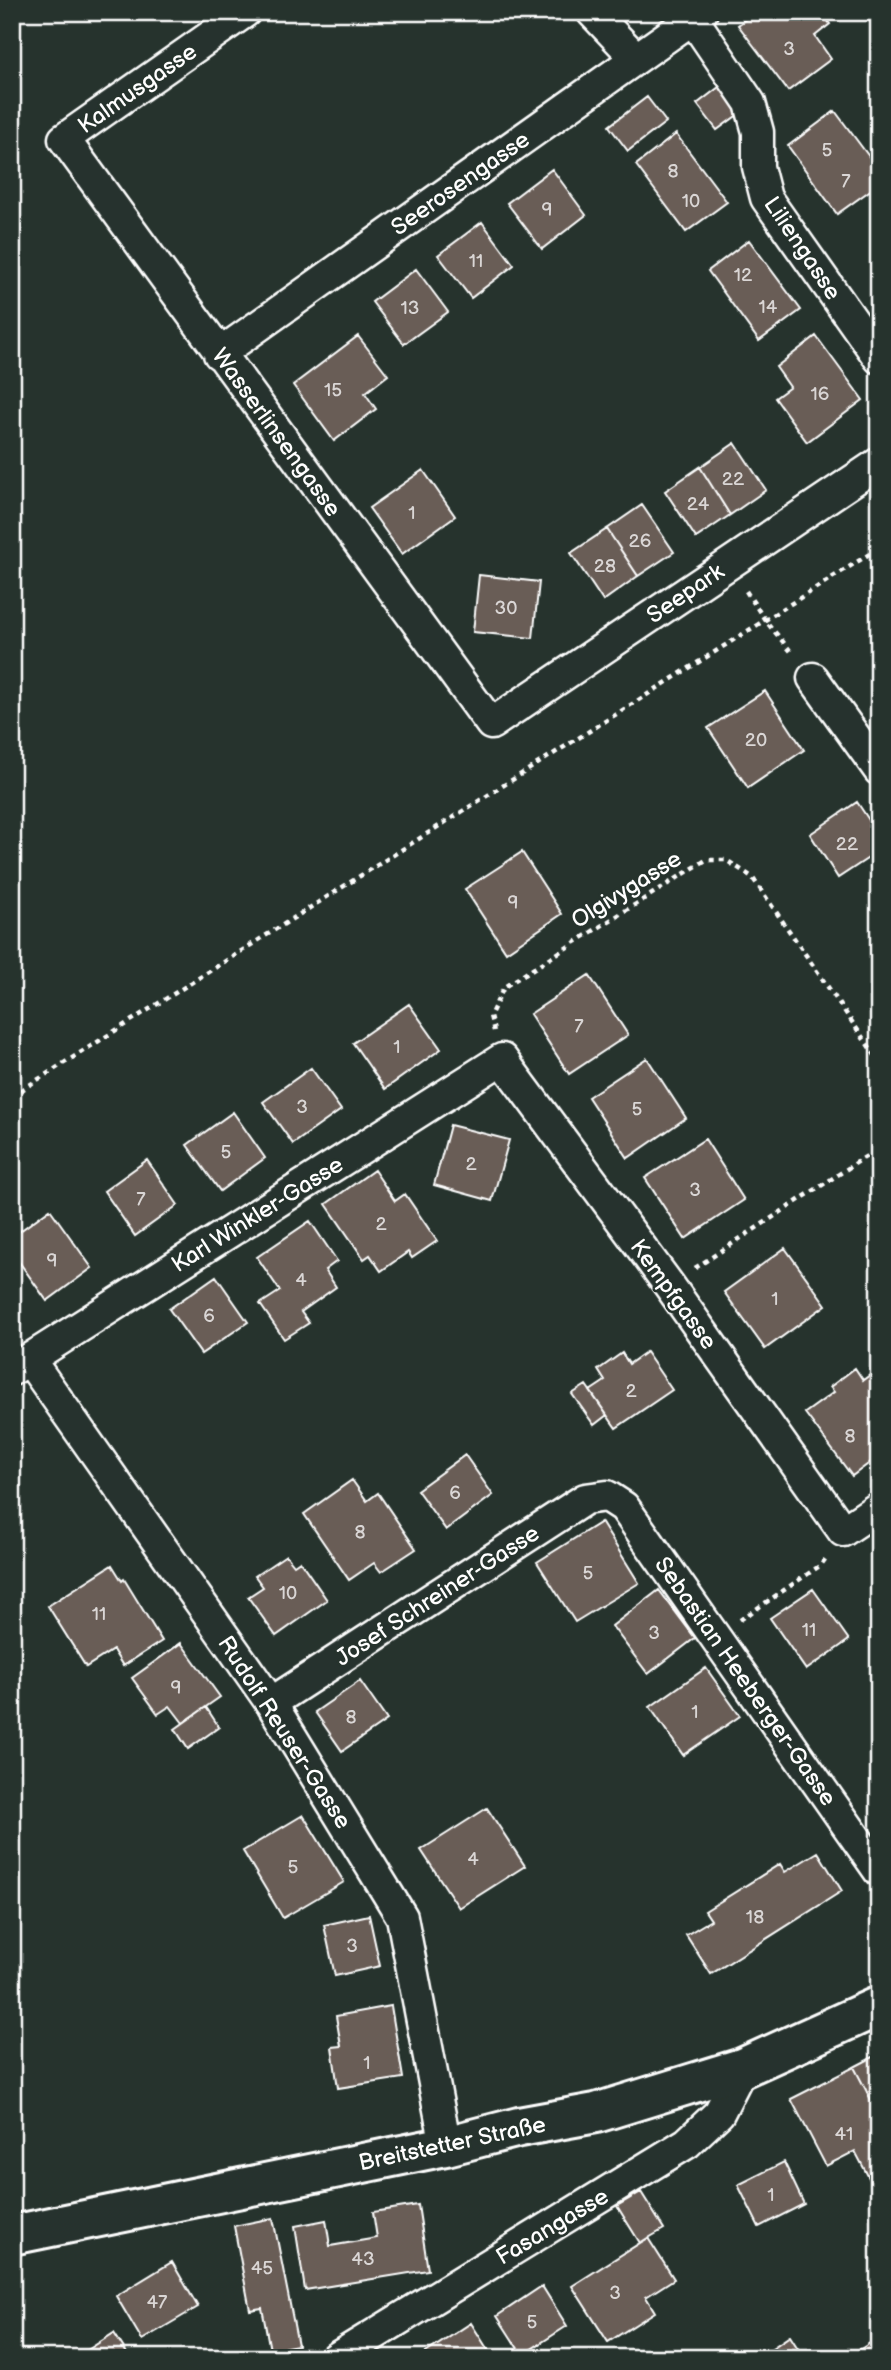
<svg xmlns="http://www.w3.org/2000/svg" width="891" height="2370" viewBox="0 0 891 2370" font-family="'Balsamiq Sans',sans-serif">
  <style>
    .building { fill: #695d56; stroke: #fff; stroke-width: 2 }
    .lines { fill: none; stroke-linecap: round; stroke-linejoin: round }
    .street-casing { stroke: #fff; stroke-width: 35 }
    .secondary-casing { stroke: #fff; stroke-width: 44 }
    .path { stroke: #fff; stroke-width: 4.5; stroke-dasharray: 5 5; stroke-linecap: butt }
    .street { stroke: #26332d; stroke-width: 30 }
    .secondary { stroke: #26332d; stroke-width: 38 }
    .labels { text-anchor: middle; stroke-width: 5; stroke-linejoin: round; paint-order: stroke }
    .number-label { font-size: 19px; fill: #dad6d5 }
    .street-label { font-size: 23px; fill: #fff; stroke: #26332d }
  </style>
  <rect width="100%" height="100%" fill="#26332d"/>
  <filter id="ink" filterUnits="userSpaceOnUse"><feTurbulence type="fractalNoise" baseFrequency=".0143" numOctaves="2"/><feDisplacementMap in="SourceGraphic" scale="14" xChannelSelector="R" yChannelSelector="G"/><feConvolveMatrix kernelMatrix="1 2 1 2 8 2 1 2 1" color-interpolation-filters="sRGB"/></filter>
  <g filter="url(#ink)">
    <path class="building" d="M755,12H821L830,24L815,36L831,59L788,91L738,25Z
      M723,84L743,111L717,130L697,104Z
      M647,97L666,122L628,151L609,126Z
      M835,111L879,170V184L837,214L788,146Z
      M676,134L727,202L686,232L636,165Z
      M552,169L586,215L542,249L507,203Z
      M482,222L514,265L471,298L438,255Z
      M749,240L801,310L759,341L708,271Z
      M416,269L448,312L404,344L372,302Z
      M358,336L388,375L365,393L376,409L334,441L293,385Z
      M816,336L863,400L807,442L775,398L790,387L776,367Z
      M735,443L766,490L730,515L700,467Z
      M700,467L730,515L696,538L665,491Z
      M423,470L455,516L402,554L369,508Z
      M642,505L674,552L638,576L607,529Z
      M607,529L638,576L603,601L571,553Z
      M479,575L539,582L533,638L473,632Z
      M765,691L804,750L748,788L708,728Z
      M857,802L879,835V851L838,878L810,834Z
      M522,852L562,914L506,952L465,889Z
      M589,975L628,1035L569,1074L530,1014Z
      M409,1004L441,1049L385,1089L353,1043Z
      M647,1058L686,1118L628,1158L588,1097Z
      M311,1068L341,1110L293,1144L263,1102Z
      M233,1112L265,1158L220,1191L187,1145Z
      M450,1125L509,1140L492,1201L434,1185Z
      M705,1139L744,1200L685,1239L645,1178Z
      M147,1160L178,1205L135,1236L104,1191Z
      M374,1170L395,1201L405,1194L437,1241L412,1258L408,1252L381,1271L370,1255L364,1259L326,1204Z
      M50,1209L92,1268L47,1301L12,1252V1237Z
      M310,1221L337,1261L325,1270L336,1287L301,1312L309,1323L284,1339L260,1304L280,1291L257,1257Z
      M785,1248L826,1305L765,1349L724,1292Z
      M216,1276L248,1322L201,1354L169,1309Z
      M646,1352L672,1390L616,1428L590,1391L605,1381L598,1370L622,1353L629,1364Z
      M855,1368L863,1380L877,1370L879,1373V1456L852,1476L805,1413L834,1392L830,1387Z
      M586,1385L607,1415L594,1425L572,1394Z
      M465,1455L493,1495L446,1530L417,1490Z
      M352,1480L367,1501L378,1493L416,1549L381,1572L374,1563L349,1580L304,1514Z
      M601,1522L639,1583L575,1622L537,1562Z
      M286,1555L294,1565L300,1561L327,1600L276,1636L248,1597L263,1587L255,1576Z
      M112,1565L122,1581L124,1579L162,1641L123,1666L113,1650L86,1667L48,1606Z
      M813,1589L849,1640L806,1670L770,1618Z
      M659,1590L695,1638L648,1674L612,1626Z
      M181,1643L220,1697L183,1723L170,1706L158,1714L132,1678Z
      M706,1668L740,1716L683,1755L650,1707Z
      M360,1681L387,1720L342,1751L315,1712Z
      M206,1707L219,1727L188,1749L175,1729Z
      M487,1808L525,1866L459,1908L421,1850Z
      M303,1815L344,1882L283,1918L243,1851Z
      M818,1852L842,1891L711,1974L686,1935L711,1920L705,1911L780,1864L785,1872Z
      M369,1915L380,1966L335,1976L324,1925Z
      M391,2006L403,2078L338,2088L332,2047L341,2046L336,2016Z
      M879,2054V2115L854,2067Z
      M854,2067L879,2115V2197L855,2151L826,2166L791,2099Z
      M784,2162L804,2204L759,2227L738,2185Z
      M641,2192L664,2229L640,2243L617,2206Z
      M418,2205L428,2270L305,2290L295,2226L326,2220L330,2246L377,2238L373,2212Z
      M273,2218L298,2345L270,2350L262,2308L250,2310L234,2226Z
      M648,2238L674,2279L646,2297L655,2312L608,2342L572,2286Z
      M172,2262L198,2307L142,2340L116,2296Z
      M542,2286L567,2326L522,2355L497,2316Z
      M471,2323L493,2358H418Z
      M114,2333L130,2358H82L80,2355Z
      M790,2336L804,2358H760L759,2357Z
      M879,2337V2358H847Z"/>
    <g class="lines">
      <defs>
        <path id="street" d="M245,12L64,139L491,724L879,463
          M592,12L636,58
          M693,19L750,103L758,132V167L766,198L879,358
          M219,354L702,12
          M813,678L879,770
          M29,1359L271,1703L402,1917L446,2146
          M12,1370L502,1059L669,1285L843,1531L879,1507
          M271,1703L585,1499L607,1496L624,1507L879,1871
          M336,2358L687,2143L719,2113L742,2068"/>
        <path id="secondary" d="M12,2235L446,2146L519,2127L596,2113L742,2068L879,2006"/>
      </defs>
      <use href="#street" class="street-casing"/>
      <use href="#secondary" class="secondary-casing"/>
      <path class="path" d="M746,591L765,620L793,654
        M494,1031L490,1016L504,987L706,860H726L752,877L879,1061
        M12,1096L879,548
        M695,1268L879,1148
        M740,1620L821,1565L826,1558"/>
      <use href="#street" class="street"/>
      <use href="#secondary" class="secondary"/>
    </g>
  </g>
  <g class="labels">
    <g class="number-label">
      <text x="789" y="55">3</text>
      <text x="827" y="156">5</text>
      <text x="673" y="177">8</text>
      <text x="846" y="187">7</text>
      <text x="691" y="207">10</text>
      <text x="547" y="216">9</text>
      <text x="476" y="267">11</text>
      <text x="743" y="281">12</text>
      <text x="768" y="313">14</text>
      <text x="410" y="314">13</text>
      <text x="333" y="396">15</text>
      <text x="820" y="400">16</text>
      <text x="733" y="485">22</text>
      <text x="698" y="510">24</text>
      <text x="412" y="519">1</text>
      <text x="640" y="547">26</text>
      <text x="605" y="572">28</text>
      <text x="506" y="614">30</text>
      <text x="756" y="746">20</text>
      <text x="847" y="850">22</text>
      <text x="513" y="909">9</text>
      <text x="579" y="1032">7</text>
      <text x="397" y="1053">1</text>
      <text x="302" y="1113">3</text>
      <text x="637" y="1115">5</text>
      <text x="226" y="1158">5</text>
      <text x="471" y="1170">2</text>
      <text x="695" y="1196">3</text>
      <text x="141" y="1205">7</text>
      <text x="381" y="1230">2</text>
      <text x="52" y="1267">9</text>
      <text x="301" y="1286">4</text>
      <text x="775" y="1305">1</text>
      <text x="209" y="1322">6</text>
      <text x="631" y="1397">2</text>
      <text x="850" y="1442">8</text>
      <text x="455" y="1499">6</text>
      <text x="360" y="1538">8</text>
      <text x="588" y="1579">5</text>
      <text x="288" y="1599">10</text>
      <text x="99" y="1620">11</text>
      <text x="809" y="1636">11</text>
      <text x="654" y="1639">3</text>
      <text x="176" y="1694">9</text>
      <text x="695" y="1718">1</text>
      <text x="351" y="1723">8</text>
      <text x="473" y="1865">4</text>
      <text x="293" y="1873">5</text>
      <text x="755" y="1923">18</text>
      <text x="352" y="1952">3</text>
      <text x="367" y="2069">1</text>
      <text x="844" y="2140">41</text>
      <text x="771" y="2201">1</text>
      <text x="363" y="2265">43</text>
      <text x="262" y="2274">45</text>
      <text x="615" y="2299">3</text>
      <text x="157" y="2308">47</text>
      <text x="532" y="2328">5</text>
    </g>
    <g class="street-label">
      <text transform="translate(137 88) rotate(-35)" y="8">Kalmusgasse</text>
      <text transform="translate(460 183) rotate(-35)" y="8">Seerosengasse</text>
      <text transform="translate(803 248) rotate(56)" y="8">Liliengasse</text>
      <text transform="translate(277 432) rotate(54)" y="8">Wasserlinsengasse</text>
      <text transform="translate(685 593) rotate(-34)" y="8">Seepark</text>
      <text transform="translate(626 889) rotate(-32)" y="8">Olgivygasse</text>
      <text transform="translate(257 1214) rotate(-32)" y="8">Karl Winkler-Gasse</text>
      <text transform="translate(674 1294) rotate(54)" y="8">Kempfgasse</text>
      <text transform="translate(437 1595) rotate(-33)" y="8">Josef Schreiner-Gasse</text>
      <text transform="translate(746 1681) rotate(55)" y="8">Sebastian Heeberger-Gasse</text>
      <text transform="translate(285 1732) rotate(57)" y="8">Rudolf Reuser-Gasse</text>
      <text transform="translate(452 2143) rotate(-12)" y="8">Breitstetter Straße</text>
      <text transform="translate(552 2226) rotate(-31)" y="8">Fasangasse</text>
    </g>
  </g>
  <rect width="891" height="2370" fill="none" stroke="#26332d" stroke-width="42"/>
  <rect x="21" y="21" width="849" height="2328" fill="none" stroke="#fff" stroke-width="2.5" filter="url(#ink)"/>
</svg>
